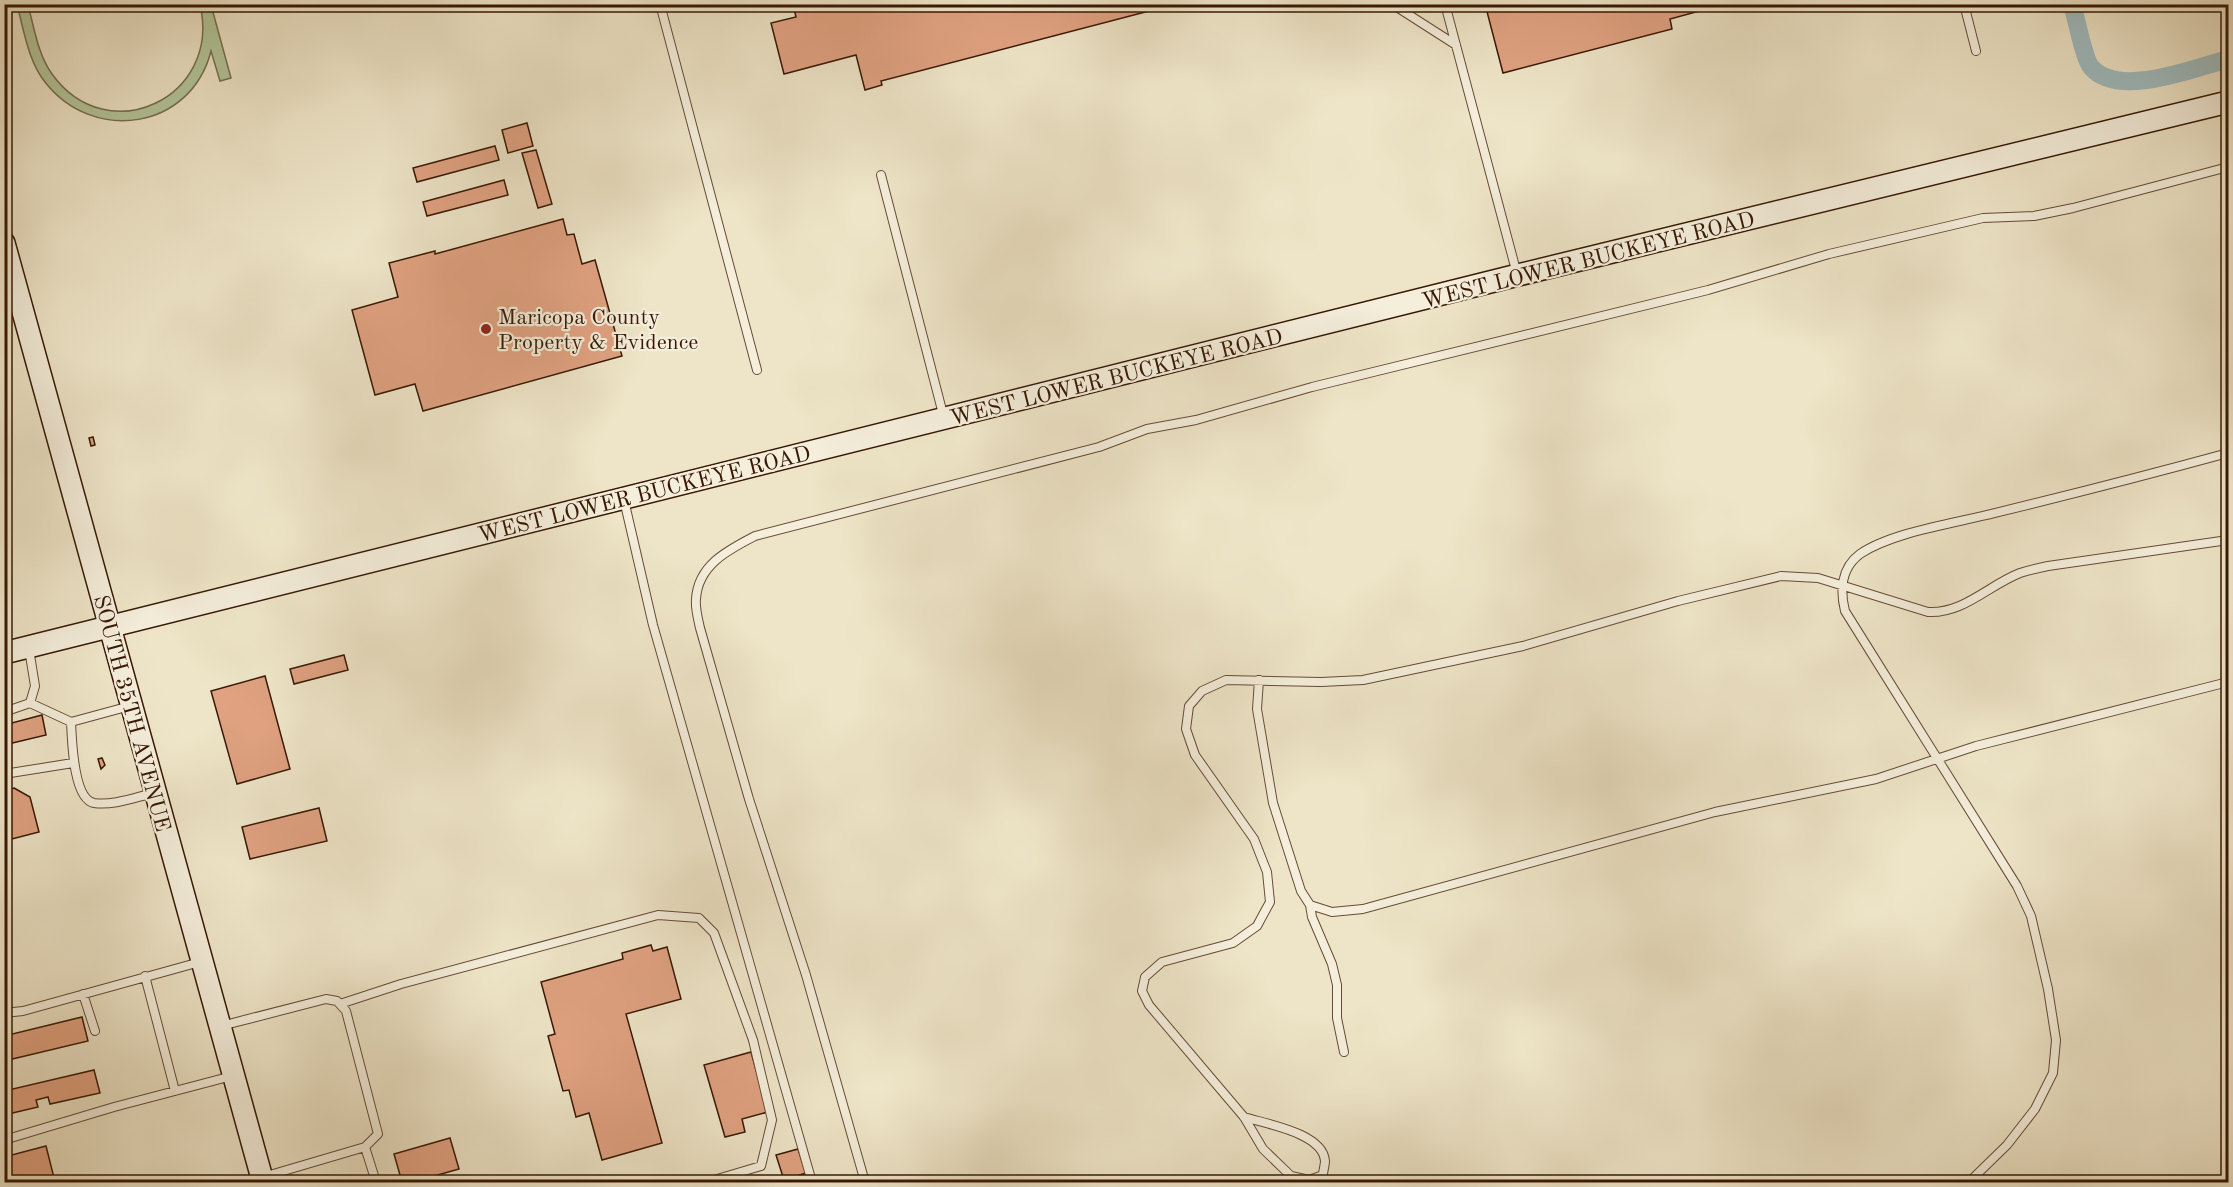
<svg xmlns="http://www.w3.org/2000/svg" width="2233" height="1187" viewBox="0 0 2233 1187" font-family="'Old Standard TT',serif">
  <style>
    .park { fill: #b3c69a; stroke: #766f50; stroke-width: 1.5 }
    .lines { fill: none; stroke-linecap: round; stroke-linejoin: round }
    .canal { stroke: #9fbcc0; stroke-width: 18 }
    .building { fill: #e0a281; stroke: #381805; stroke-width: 1.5 }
    .service-casing { stroke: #664b36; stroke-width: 10 }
    .secondary-casing { stroke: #381805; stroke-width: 24 }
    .service { stroke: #f4eedb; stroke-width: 8 }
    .secondary { stroke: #f4eedb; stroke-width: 21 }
    .poi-dot { fill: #8f2418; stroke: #f4eedb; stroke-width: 2 }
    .labels { text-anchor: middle; stroke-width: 4.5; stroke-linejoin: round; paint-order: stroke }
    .street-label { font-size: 22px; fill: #381805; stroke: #f4eedb }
    .poi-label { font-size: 22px; fill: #381805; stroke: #f4eedb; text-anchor: start }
  </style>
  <rect width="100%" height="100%" fill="#eee5c8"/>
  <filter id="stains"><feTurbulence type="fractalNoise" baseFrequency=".00333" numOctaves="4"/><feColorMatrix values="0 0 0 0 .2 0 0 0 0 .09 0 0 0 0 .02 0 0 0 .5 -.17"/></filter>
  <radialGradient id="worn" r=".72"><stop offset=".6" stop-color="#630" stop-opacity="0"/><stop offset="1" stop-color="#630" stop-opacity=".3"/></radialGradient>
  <path class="park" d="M17,5H28C34,27 38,55 52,74C108,152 222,97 200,5H211L231,78L220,81L211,51C191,130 93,144 45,82C28,61 24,30 17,5Z"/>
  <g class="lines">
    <path class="canal" d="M2072,4C2076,17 2084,59 2091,67C2118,99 2194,68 2228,59"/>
  </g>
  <path class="building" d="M793,4H1176L881,81L882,85L865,90L856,55L784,74L771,23L796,17Z
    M1485,4H1725L1670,19L1672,29L1503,73Z
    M527,123L533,146L508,153L502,130Z
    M495,146L499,160L417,182L413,168Z
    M536,150L552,204L538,208L522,153Z
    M504,180L508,195L427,216L423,202Z
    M563,219L567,235L574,234L582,264L595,260L622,356L423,411L415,384L375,395L352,310L398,297L389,263L435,251V254Z
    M93,437L95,445L91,446L89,438Z
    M344,655L348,670L294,684L290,669Z
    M265,676L290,769L237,784L211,691Z
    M42,715L46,735L4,745V725Z
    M102,758L105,765L101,769L98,759Z
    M14,788L30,797L39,832L4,841V791Z
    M319,808L327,841L250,859L242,827Z
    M651,945L653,951L667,947L681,999L626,1014L662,1143L602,1160L589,1113L576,1117L569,1090L563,1091L548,1036L555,1034L541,982L623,959L622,953Z
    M82,1017L88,1041L4,1061V1036Z
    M751,1052L768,1112L742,1119L745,1132L725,1137L704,1065Z
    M94,1070L100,1093L50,1104L48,1097L36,1100L38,1107L4,1115V1091Z
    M450,1138L459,1169L413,1182H402L394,1154Z
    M46,1146L54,1178L37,1182H4V1157Z
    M798,1149L806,1173L784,1180L776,1155Z"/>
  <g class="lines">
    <defs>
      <path id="service" d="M660,4L757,370
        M1392,4L1456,45
        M1445,4L1517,274
        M1964,4L1976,51
        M881,175L944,418
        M624,500L653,625L812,1182
        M1259,680L1257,709L1273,803L1301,891L1310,905L1332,912L1363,909L1715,812L1876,779L1976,746L2228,682
        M30,703L71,722L130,706
        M4,712L30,703L35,686L29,649
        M71,722C72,740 73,799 94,803C113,806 136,797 154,793
        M4,774L73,763
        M1310,905L1312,917L1332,964L1337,985V1018L1344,1052
        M145,976L175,1091
        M83,994L95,1031
        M340,1004L401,984L658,915L699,918L714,933L753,1040L772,1120L761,1166L707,1182
        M4,1013L23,1011L200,962
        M221,1026L326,999L337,1001L346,1011L378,1134L365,1147L263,1177
        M1244,1117C1266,1124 1323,1133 1325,1161C1325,1165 1323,1171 1323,1175L1309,1180L1291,1176L1263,1149L1244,1117L1149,1005L1142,991L1145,977L1162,962L1233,943L1257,926L1270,902L1267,872L1254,839L1195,755L1186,729L1189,706L1202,691L1226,680L1321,682L1363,680L1523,646L1678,601L1781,576L1818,578L1928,612C1963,614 1989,585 2020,573C2029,570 2038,568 2048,566L2228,540
        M4,1140L114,1107L232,1076
        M365,1147L376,1182
        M865,1182L806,975L749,799L700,628C698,619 695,608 696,599C698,565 728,550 755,536L1099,447L1147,429L1196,420L1312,387L1708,290L1829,254L1983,218L2034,216L2073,208L2228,167
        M1969,1182L2007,1145L2035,1109L2053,1073L2056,1040L2048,989L2031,916L2017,886L1845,611C1840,591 1841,568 1860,554C1892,532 1956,523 1995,513C2073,494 2151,474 2228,453"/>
      <path id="secondary" d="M4,243L263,1182
        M4,653L1518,275L2228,102"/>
    </defs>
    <use href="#service" class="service-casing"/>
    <use href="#secondary" class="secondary-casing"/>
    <use href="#service" class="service"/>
    <use href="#secondary" class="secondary"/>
  </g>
  <circle class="poi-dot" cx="486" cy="329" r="6"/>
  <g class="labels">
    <g class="street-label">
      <text transform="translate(1588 259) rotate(-14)" y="8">WEST LOWER BUCKEYE ROAD</text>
      <text transform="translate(1116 376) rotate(-14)" y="8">WEST LOWER BUCKEYE ROAD</text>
      <text transform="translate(644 493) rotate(-14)" y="8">WEST LOWER BUCKEYE ROAD</text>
      <text transform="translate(133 713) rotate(75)" y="8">SOUTH 35TH AVENUE</text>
    </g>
    <g class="poi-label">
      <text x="498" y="324">Maricopa County<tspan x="498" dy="25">Property &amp; Evidence</tspan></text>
    </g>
  </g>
  <rect width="2233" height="1187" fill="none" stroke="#eee5c8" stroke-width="24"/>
  <rect x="6" y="6" width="2221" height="1175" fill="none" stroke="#381805" stroke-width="3"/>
  <rect x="12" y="12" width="2209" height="1163" fill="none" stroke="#381805" stroke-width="1.5"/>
  <rect width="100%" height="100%" filter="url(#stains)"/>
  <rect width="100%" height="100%" fill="url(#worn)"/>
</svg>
